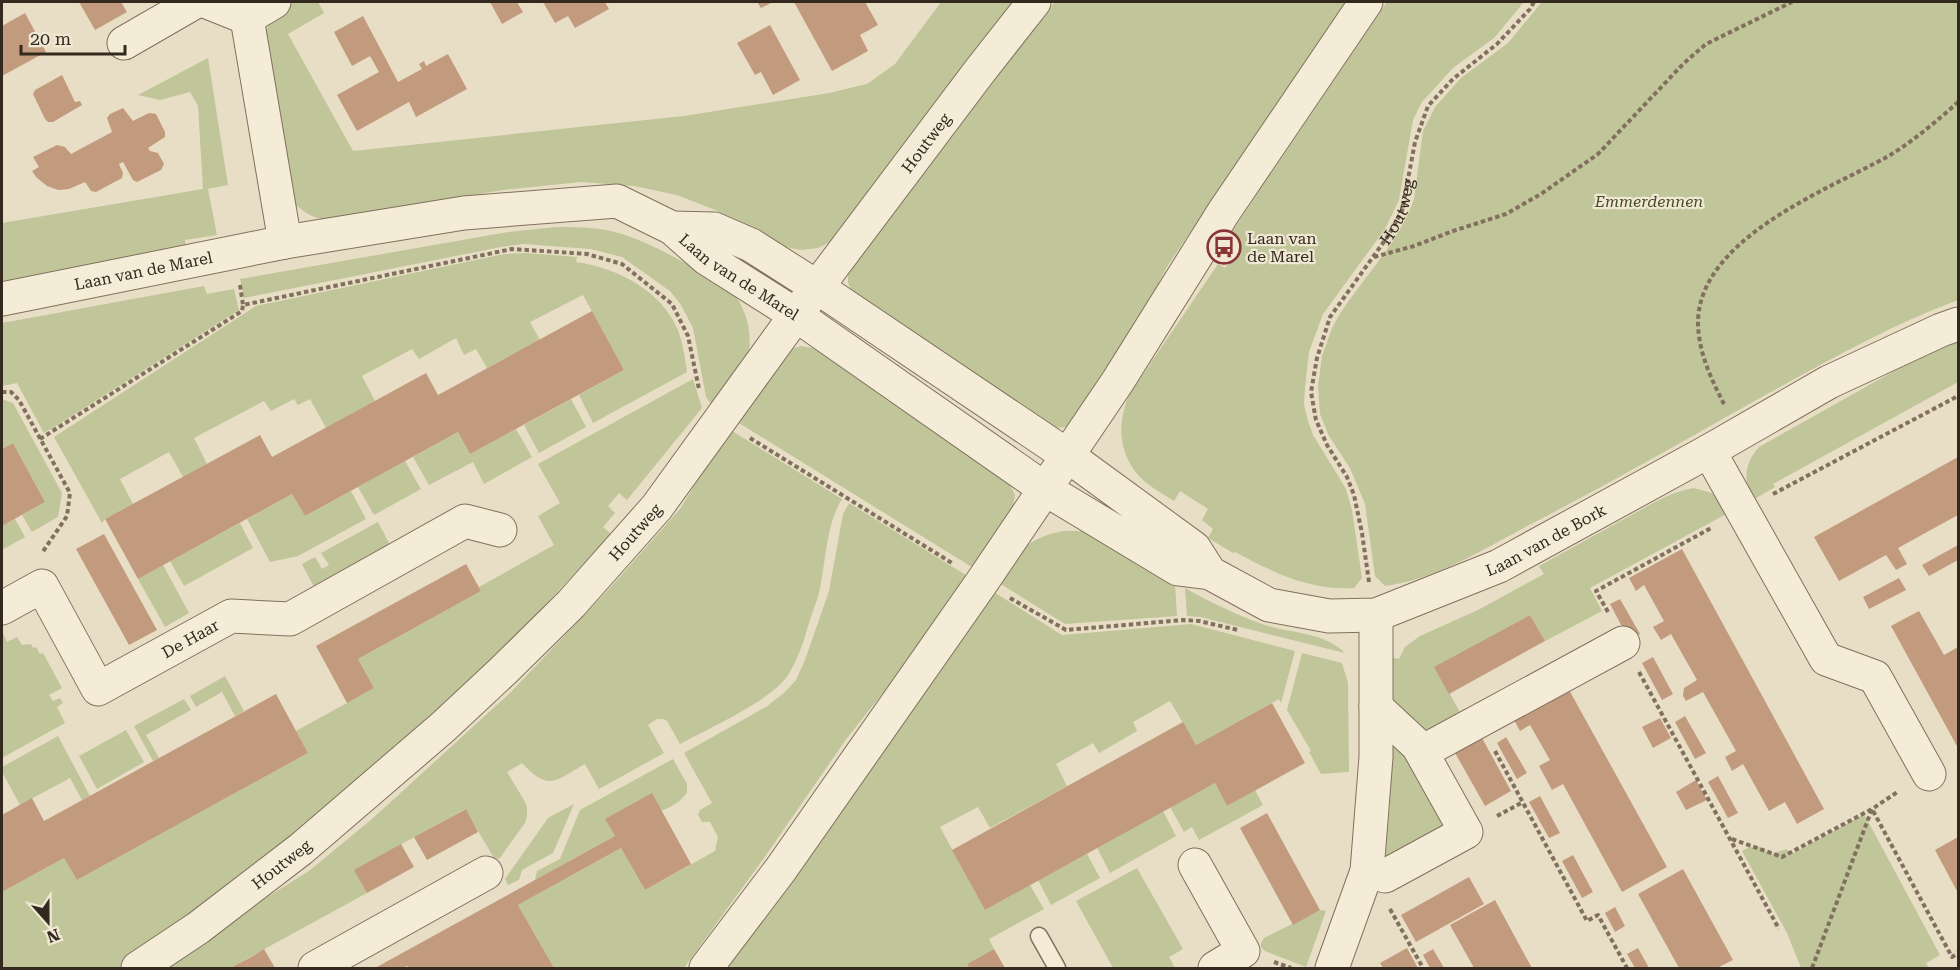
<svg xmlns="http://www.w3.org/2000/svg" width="1960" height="970" viewBox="0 0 1960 970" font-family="'Roboto Serif',serif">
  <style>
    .green { fill: #c0c59a }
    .building { fill: #c29b7f }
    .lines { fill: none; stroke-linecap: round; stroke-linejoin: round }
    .service-casing { stroke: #81705d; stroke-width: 19 }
    .minor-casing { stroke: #81705d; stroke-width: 35 }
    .tertiary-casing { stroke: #81705d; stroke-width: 35 }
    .path { stroke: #81705d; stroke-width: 4; stroke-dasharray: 4.5 3; stroke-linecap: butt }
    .service { stroke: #f4ecd7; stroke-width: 16 }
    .minor { stroke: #f4ecd7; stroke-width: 33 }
    .tertiary { stroke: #f4ecd7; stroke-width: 33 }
    .labels { text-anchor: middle; stroke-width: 4.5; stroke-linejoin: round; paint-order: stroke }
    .street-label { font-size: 16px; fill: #33291f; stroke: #f1e8d4 }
    .park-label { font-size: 16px; font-style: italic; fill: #444d28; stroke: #f1e8d4 }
    .poi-label { font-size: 16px; fill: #33291f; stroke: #f1e8d4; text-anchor: start }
  </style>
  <rect width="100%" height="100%" fill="#e8dec5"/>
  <path class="green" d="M291,2H318L324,13L288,34L353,151L684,116L829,93L867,84L895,64L941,2H1019L833,241L818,248L801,250L789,248L769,241L715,210L677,195L634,186L581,182L503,190L326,220C311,218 301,210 290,199L263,36L275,12Z
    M1055,2H1346L1168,265L1123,353L1075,422L1066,427L1054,428L852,294L848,282V272L1035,24Z
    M1387,2H1524L1494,38L1453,68L1422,102L1413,120L1399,200L1385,229L1323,314L1309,352L1305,388L1304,405L1308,421L1313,435L1346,489L1352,510L1362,578L1354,588C1311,591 1272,572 1235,552L1233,553L1208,538L1213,529L1202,520L1208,509L1180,491L1174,501C1162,493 1148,486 1139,476C1118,452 1117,423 1129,395L1218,264L1225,268L1235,255L1223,245Z
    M1542,2H1958V300C1886,327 1818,366 1751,403C1679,444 1608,484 1535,522C1488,546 1439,579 1385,586L1375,576L1365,504L1350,468L1329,436L1320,414L1318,386L1322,356L1332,328L1338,317C1363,277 1399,243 1414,199L1423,131L1435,107L1461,78L1508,43Z
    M208,58L228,185L208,189L217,235L185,240L186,248L2,282V223L203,189L198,106L190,92L160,100L138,95Z
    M556,227C574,227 593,227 611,231C643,239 671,255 699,271C709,277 721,282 730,290C747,306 754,338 747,359C743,373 724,397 715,410L706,397L693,328L681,305L670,291L622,257L591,249L523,244L501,247L244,298L240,279L508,232Z
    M525,253L577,257L576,262C617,268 661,290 678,330C683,344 685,358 687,372L593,423L579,395L624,370L583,295L530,322L540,340L487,368L476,349L464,355L456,338L419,359L412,349L362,376L375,401L326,428L310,399L298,405L294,399L271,411L264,401L194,438L207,464L183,477L169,452L120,479L133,504L105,519L102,523L54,437L256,306L504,254Z
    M204,286L207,294L234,289L239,310L51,429L44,433L17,383L2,386V323Z
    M1958,340V382L1773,484L1775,487L1753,500C1743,479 1744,464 1759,447L1903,366Z
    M801,346L817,349L1007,479L1015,495L1012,512L975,569L734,420L789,350Z
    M693,379L702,408L627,500L619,493L608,506L615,513L603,527L611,534L512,641L363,780L128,962L118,968H2V892L64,858L77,880L308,753L296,731L374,688L358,659L481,591L479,587L554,545L538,516L560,503L538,464Z
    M2,399L13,403L62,493L58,517L32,532L22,515L45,502L13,443L2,449Z
    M571,399L586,427L539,453L524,425Z
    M516,429L532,457L484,484L473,462L429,485L413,457L458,432L470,454Z
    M729,429L842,499C827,523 826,556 821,583C819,597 813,610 809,623C804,641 798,659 788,675C771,701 709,728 680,744L667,721L663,719H657L648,725L664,753L599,789L585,764C555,781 549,792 522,763L507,772L524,800L527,807V816L525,823L499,859L494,858L465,809L355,870L367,893L230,968H153L309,871L372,819L510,693L608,590L680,509Z
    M405,461L421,489L374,515L358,487Z
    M1694,488L1712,493L1730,512L1590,588L1602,611L1545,641L1530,615L1435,667L1461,714L1428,733C1388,712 1391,698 1390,657L1399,659L1405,647L1420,636L1478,610L1544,574L1539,566C1568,550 1597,534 1626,518C1648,506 1669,492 1694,488Z
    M351,491L366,519L298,556L270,562L247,519L292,494L305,516Z
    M849,503L969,577L940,621L847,738L764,858L684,968H554L518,905L621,848L645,890L715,851L718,837L710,822H702L698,815L700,810L712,803L684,753L766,707L785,692L796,680L805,660L829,591L843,514Z
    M15,519L25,537L2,550V526Z
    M378,522L390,545L314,587L302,564L315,557L322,569L329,565L321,553Z
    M240,523L253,548L184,586L170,561Z
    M1063,531H1081L1093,535L1175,583L1177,616L1065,624L994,580C1015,553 1028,538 1063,531Z
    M163,565L189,613L165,627L138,579Z
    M1185,588C1210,602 1235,614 1262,624C1290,634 1323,631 1345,653L1200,617L1187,616Z
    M989,589L1062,635L1191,624L1295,651L1281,703L1279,699L1196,745L1170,701L1133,722L1137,731L1099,753L1093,743L1056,764L1067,786L990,828L978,807L940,827L985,910L1030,885L1044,909L989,939L994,949L967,964L969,968H727L781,894Z
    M2,631L7,642L17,637L22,645L31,644L33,648L36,647L40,654L43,653L62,688L49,695L53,701L60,698L63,703L57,707L65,723L2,758Z
    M1302,653L1342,663L1348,683L1349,772L1321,774L1309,752L1311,751L1287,710Z
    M225,676L244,711L235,716L222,692L196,707L190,696Z
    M184,699L191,710L146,735L159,758L153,761L134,726Z
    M126,730L144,762L97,789L79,756Z
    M58,736L90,796L82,800L70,778L20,805L2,772V767Z
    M1402,745L1448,825L1385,860L1390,803V749L1394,746Z
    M673,759L687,784V793C667,818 635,815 606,819L615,836L535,880L537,871L560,859L580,810Z
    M1215,783L1227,806L1255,790L1263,805L1199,840L1192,827L1184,832L1170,807Z
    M574,804L553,853L522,870L519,880L508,885L505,879L548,818Z
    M1163,811L1176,836L1110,873L1097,848Z
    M1864,814L1940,955L1926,963L1929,968H1801L1787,933L1742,851L1751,846L1752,848L1758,846L1770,854L1787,849L1790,855Z
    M1087,854L1100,878L1051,905L1038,880Z
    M1137,868L1183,949L1169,957L1175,968H1113L1076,901Z
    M1320,910L1326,911L1306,967L1265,951L1261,947V943L1264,938Z"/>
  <path class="building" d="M79,2H121L127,12L95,30Z
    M490,2H517L523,12L502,24Z
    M543,2H605L609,9L575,28L568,16L555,23Z
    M757,2H773L761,8Z
    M794,2H865L878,25L860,35L868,51L832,71Z
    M25,13L46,52L2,76V26Z
    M363,16L398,82L422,69L419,64L424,61L426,66L448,54L467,89L416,117L409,102L357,131L337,95L379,72L370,56L352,66L334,32Z
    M770,25L800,80L773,95L761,72L755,75L737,43Z
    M62,75L75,102L80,101L82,105L53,122H48L45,119L33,94L35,90Z
    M123,108L133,121L149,113L156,114L165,132V137L148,148L150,151L158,153L164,164L161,170L137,182L133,180L123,162L119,164L123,173L122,178L96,192L91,191L85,182L69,189L58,190L47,186L36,177L32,171L39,167L33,157L57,145L65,147L71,154L112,132L107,118L110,114Z
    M592,311L624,370L470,454L458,432L305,516L292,494L138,579L105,519L260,435L272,457L426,373L438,395Z
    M13,443L45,502L2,526V449Z
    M1958,457V515L1898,548L1907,564L1896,570L1886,555L1839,581L1814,537Z
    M104,534L157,630L129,645L76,549Z
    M1958,545V560L1929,576L1922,565Z
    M1682,549L1824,809L1797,824L1785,802L1769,811L1743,764L1732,771L1725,757L1736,751L1703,692L1686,701L1683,696L1684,688L1697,680L1671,634L1661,640L1653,627L1664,621L1644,585L1636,591L1629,578Z
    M466,564L481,591L358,659L374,688L347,703L316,646Z
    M1899,578L1906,590L1869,609L1863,597Z
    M1620,599L1640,634L1629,640L1610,604Z
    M1919,611L1944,655L1958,647V748L1891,626Z
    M1530,615L1545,641L1449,694L1434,667Z
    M1653,657L1673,694L1662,700L1642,663Z
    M1568,688L1667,867L1622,892L1563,784L1552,790L1539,766L1550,760L1530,725L1520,731L1513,718Z
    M276,694L308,753L77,880L64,858L2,892V815L32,798L44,821Z
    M1272,703L1305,763L1227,806L1215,783L985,910L952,850L1183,722L1196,745Z
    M1685,716L1706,753L1695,759L1675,722Z
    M1660,718L1671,738L1653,748L1642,727Z
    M1481,736L1511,791L1485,806L1454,751Z
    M1506,737L1527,773L1517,779L1497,743Z
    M1718,776L1738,813L1728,818L1708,782Z
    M1696,780L1707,800L1686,810L1676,792Z
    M652,793L691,864L645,890L621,848L518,905L554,968H409L407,966L403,968H375L615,836L605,819Z
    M1540,796L1560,833L1549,838L1529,802Z
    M466,809L478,832L427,860L414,837Z
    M1267,813L1320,910L1293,925L1240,828Z
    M1958,837V893L1935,850Z
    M401,844L414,867L367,893L354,870Z
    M1573,855L1593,892L1582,898L1562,861Z
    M1683,869L1733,960L1717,968H1679L1638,894Z
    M1469,877L1484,904L1416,942L1401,915Z
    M1495,900L1527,959L1532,968H1474L1450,925Z
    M1615,907L1625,926L1615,932L1605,913Z
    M1407,948L1418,968H1383L1380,963Z
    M1638,948L1648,966L1649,968H1635L1627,954Z
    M264,949L275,968H230L251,957Z
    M994,949L1005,968H969L967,964Z
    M1433,949L1444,968H1430L1423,955Z"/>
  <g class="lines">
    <defs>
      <path id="service" d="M1039,936L1057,968"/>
      <g id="minor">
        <path d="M207,2L247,18L274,2"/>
        <path d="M247,18L285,242"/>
        <path d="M124,43L195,2"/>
        <path id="s2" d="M2,299L285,242L464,213L617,201L672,228"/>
        <path d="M1709,451L1826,659L1875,677L1929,774"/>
        <path id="s3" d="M1210,573L1194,548L1068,456L817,287L751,245L714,229L672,228L706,258L796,315L1045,489L1178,569L1210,573L1269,605L1329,616L1376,615L1499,566L1709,451L1829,382L1941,330L1958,324"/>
        <path id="s4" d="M2,608L42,586L98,689L231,616L290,619L465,521L500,530"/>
        <path d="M1422,752L1623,643"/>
        <path d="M1195,865L1243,951L1215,968"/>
        <path d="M1367,871L1385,876L1466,832L1418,746L1376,707"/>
        <path d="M315,968L486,873"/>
        <path d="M1332,968L1367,871L1376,757V615"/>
      </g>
      <g id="tertiary">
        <path id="s5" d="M138,968L198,928L301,849L443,727L504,670L571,604L657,507L796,315L979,72L1034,2"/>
        <path d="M706,968L781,869L982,582L1118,381L1223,213L1366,2"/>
      </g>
    </defs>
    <use href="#service" class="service-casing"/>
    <use href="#minor" class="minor-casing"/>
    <use href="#tertiary" class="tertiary-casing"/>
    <g class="path">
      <path d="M1374,257L1414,246L1453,231L1506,214L1541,194L1598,154L1684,63L1706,44L1792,2"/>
      <path d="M240,285L243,305"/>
      <path d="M2,392H11L19,400L70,493L67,516L42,553"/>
      <path d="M1724,404C1711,379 1698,351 1698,322C1699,240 1824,191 1885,158C1910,144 1937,121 1958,102"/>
      <path d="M750,438L952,563"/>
      <path d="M40,439L242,311L243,305L512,249L587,254L622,264L672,304L688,336L699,389"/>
      <path d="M1773,494L1958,396"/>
      <path id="s1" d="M1369,582L1362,533L1354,495L1347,477L1327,445L1316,420L1311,392L1317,358L1330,317L1388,236L1402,211L1415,142L1428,106L1453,79L1497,44L1530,9L1534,2"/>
      <path d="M1010,598L1066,630L1183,620L1199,621L1238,630"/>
      <path d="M1608,612L1596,591L1713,527"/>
      <path d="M1639,672L1779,929"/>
      <path d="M1495,751L1587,921L1598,915L1627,968"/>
      <path d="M1497,816L1523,802"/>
      <path d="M1732,839L1782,857L1872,809L1952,957L1958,953"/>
      <path d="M1390,909L1423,968"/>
      <path d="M1274,962L1291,968"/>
      <path d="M1812,968L1872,809L1899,791"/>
    </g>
    <use href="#service" class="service"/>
    <use href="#minor" class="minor"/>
    <use href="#tertiary" class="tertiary"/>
  </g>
  <defs>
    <symbol id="bus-ring" viewBox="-11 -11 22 22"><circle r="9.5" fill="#f1e8d4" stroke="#893435" stroke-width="1.5"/><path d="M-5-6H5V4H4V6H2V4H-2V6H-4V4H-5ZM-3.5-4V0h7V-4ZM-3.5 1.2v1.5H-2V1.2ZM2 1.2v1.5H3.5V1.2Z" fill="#893435"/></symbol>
  </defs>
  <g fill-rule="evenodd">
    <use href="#bus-ring" x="1205" y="228" width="38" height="38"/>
  </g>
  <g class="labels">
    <g class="street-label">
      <text dy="6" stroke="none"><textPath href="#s5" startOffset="1149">Houtweg</textPath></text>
      <text dy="6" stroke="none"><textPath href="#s1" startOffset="405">Houtweg</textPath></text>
      <text dy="6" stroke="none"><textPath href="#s2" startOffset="144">Laan van de Marel</textPath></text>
      <text dy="6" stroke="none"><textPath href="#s3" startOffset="732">Laan van de Marel</textPath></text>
      <text dy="6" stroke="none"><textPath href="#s5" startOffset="663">Houtweg</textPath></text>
      <text dy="6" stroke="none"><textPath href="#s3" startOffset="1653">Laan van de Bork</textPath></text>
      <text dy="6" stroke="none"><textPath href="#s4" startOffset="268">De Haar</textPath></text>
      <text dy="6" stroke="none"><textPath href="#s5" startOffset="177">Houtweg</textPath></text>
    </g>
    <g class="park-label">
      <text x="1649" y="207">Emmerdennen</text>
    </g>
    <g class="poi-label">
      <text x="1247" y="244">Laan van<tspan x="1247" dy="18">de Marel</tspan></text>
    </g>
  </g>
  <rect width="1960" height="970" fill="none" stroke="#33291f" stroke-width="6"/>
  <g transform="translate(48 922) rotate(159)" stroke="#f1e8d4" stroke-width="4.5" paint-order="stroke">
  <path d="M0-4.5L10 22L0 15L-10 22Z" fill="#33291f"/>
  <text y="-9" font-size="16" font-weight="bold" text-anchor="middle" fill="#33291f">N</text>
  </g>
  <path d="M21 45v9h104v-9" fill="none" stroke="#33291f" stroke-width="3"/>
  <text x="30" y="45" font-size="18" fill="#33291f" stroke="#f1e8d4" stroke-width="4.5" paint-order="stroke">20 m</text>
</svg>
